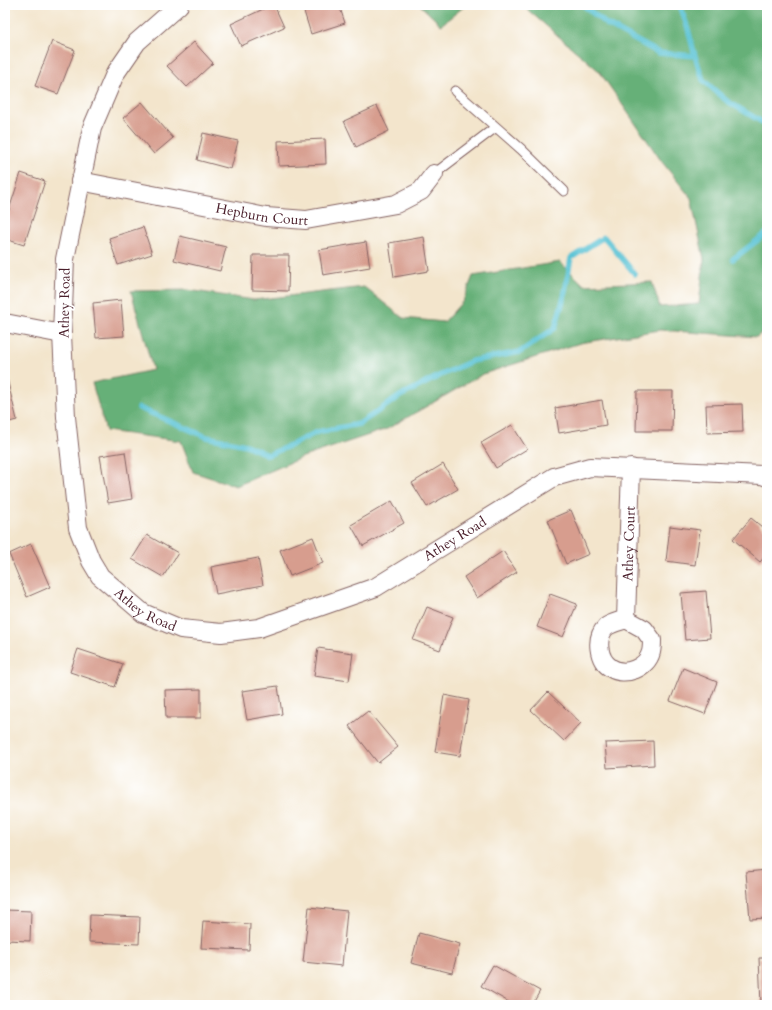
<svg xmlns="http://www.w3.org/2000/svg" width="772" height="1010" viewBox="0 0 772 1010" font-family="Cardo,serif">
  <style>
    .forest { fill: #66b078; stroke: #586852 }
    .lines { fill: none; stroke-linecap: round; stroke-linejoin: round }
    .stream { stroke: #58c2d4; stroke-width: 5.5 }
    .building { fill: #d79d8e }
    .service-casing { stroke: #856463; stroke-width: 11 }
    .minor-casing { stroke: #856463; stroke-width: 20 }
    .service { stroke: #fff; stroke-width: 9 }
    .minor { stroke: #fff; stroke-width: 18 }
    .labels { text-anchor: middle; stroke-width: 3.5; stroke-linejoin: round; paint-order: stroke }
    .street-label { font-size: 14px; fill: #4a1f2b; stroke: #fff }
  </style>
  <rect width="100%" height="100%" fill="#fff"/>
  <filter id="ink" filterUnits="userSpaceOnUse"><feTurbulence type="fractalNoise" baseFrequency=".025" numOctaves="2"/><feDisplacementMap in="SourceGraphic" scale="8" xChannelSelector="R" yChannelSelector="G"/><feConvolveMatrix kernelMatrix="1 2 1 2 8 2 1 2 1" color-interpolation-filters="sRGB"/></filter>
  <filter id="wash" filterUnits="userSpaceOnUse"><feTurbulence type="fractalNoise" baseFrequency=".012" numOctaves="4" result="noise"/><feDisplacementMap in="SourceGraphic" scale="16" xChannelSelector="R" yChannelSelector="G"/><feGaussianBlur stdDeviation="0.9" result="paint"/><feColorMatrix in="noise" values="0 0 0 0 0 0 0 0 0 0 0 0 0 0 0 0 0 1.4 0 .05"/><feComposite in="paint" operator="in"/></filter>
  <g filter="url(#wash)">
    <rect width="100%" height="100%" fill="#f3e5cc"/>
    <path class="forest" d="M420,5H466L441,25Z
      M522,5H767V328L757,337L660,330L580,343L483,374L387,429L303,457L236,486L193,472L181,441L106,431L92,383L153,370L131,291L188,290L254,300L364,287L403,318L444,322L463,301L473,276L560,262L584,285L652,282L660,307L699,304L704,259L691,198L662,162L599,71Z"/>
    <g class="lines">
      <path class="stream" d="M583,5L606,24L659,53L695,56
        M680,5L688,29L695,56L703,80L727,101L762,122L767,128
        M733,259L767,233
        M139,408L207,437L246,445L268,455L289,446L317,432L359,424L400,396L441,375L472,361L520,352L555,328L564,297L571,258L604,237L635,274"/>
    </g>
    <g id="blocks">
      <path class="building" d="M272,5H274L284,27L241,46L231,24Z
        M302,5H339L345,23L311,34Z
        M52,41L75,50L58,94L35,86Z
        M194,42L213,63L187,87L167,66Z
        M142,102L173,138L154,154L123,118Z
        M377,106L389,131L356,147L344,121Z
        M203,133L238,141L231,169L197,160Z
        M325,139L326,164L279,166L278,141Z
        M21,173L45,181L24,245L5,239V222Z
        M143,227L152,254L118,265L109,238Z
        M180,236L226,247L220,271L174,260Z
        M424,237L429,271L394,277L389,243Z
        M366,242L370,267L323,275L319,250Z
        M253,255H289L288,291L252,290Z
        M121,300L124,336L96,338L93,303Z
        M5,370L17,420L5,423Z
        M637,391H673L672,431H636Z
        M602,400L606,425L559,433L555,408Z
        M742,404L743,432L707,433L706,405Z
        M512,425L527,449L496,468L481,443Z
        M125,452L132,499L108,503L100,456Z
        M443,464L458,489L427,507L412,483Z
        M392,501L404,523L363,546L351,525Z
        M571,510L589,554L566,564L548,520Z
        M751,518L767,531V554L760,562L733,539Z
        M670,526L700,530L695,565L666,561Z
        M147,535L178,553L163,577L132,559Z
        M313,537L323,563L290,576L280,550Z
        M31,544L50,587L27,597L9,554Z
        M503,551L517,572L477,598L464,577Z
        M258,558L263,585L216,594L211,567Z
        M706,591L710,638L685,640L681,593Z
        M550,594L577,604L563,637L537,627Z
        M427,607L453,617L440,650L413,640Z
        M318,648L353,653L349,681L314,676Z
        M78,649L123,664L115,687L70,672Z
        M683,668L717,682L705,714L670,701Z
        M278,686L282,714L247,720L242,691Z
        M201,689V718H166L165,690Z
        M548,692L581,723L564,741L531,710Z
        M444,695L469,700L460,756L435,752Z
        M368,711L398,747L378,763L349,726Z
        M653,741L654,765L607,768L605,743Z
        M767,870V918L750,919L746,872Z
        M309,907L347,911L342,966L303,962Z
        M5,910L31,911L30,941L5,940Z
        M90,915L140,917L139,944L89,942Z
        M203,921L250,924L249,950L201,948Z
        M419,933L460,944L452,973L411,963Z
        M759,958H767V1005H761Z
        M493,965L540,991L532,1005H514L481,986Z"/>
    </g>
  </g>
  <g filter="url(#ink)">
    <use href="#blocks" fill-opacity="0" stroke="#856463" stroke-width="1"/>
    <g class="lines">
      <defs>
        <path id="service" d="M455,91L521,149L564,191
          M434,174L496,127"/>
        <g id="minor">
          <path id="s1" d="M179,5L137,42L115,74L92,128L65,259L62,334L66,417L78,528L91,561L100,576L143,613L181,629L221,633L259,628L376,587L554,477L590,467L762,475L767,477"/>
          <path id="s2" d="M80,181L266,217L306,220L396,204L421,191L434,174"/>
          <path d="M5,323L62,334"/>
          <path id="s3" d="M626,619L644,629L652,640C652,644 652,648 651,652C647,668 625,677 611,668C598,660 595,638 606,627C611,623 621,621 626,619L631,468"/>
        </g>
      </defs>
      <use href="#service" class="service-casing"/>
      <use href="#minor" class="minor-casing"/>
      <use href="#service" class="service"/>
      <use href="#minor" class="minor"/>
    </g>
  </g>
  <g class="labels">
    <g class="street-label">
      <text dy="5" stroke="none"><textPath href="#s2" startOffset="185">Hepburn Court</textPath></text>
      <text transform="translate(64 303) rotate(-89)" y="5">Athey Road</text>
      <text dy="5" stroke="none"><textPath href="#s1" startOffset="1003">Athey Road</textPath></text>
      <text dy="5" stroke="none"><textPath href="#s3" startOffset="239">Athey Court</textPath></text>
      <text dy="5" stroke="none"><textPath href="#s1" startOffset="667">Athey Road</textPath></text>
    </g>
  </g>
  <rect width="772" height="1010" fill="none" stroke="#fff" stroke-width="20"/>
</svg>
